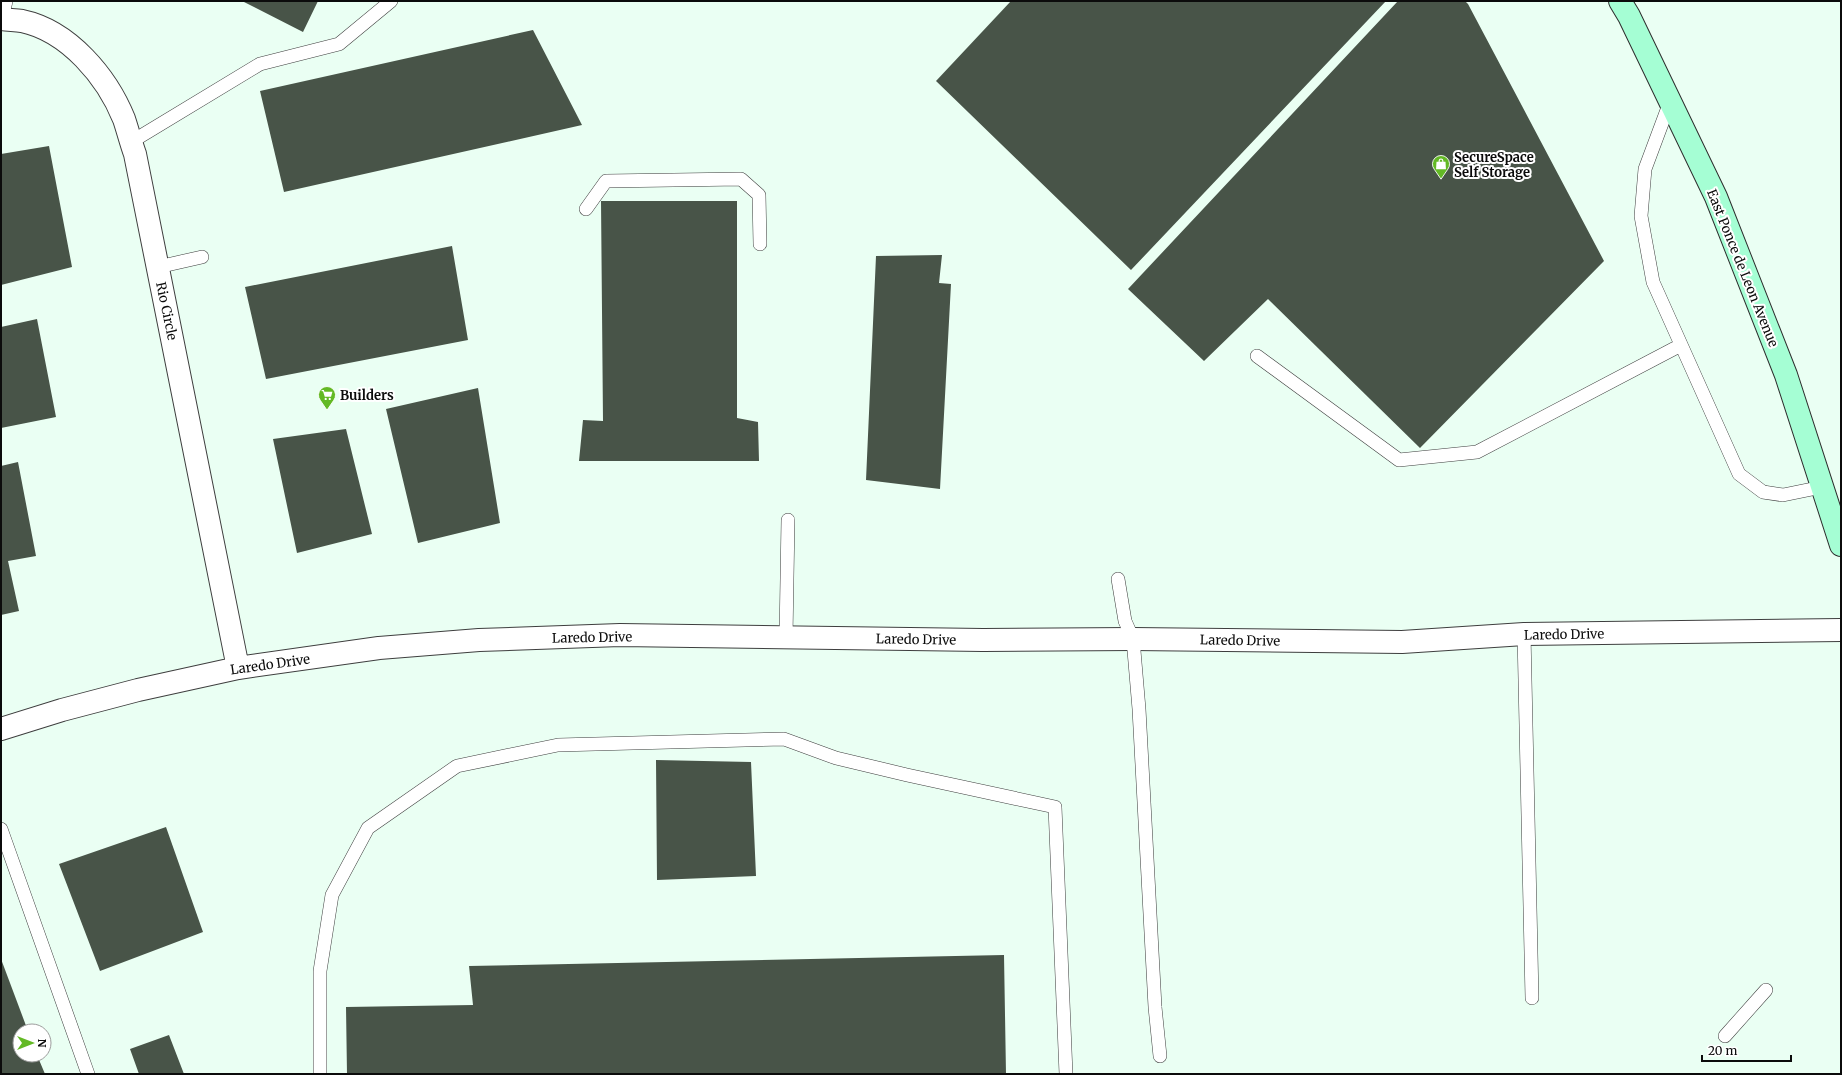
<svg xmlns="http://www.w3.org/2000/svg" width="1842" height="1075" viewBox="0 0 1842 1075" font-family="Merriweather,serif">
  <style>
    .building { fill: #485448 }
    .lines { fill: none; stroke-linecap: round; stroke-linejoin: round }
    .lane-casing { stroke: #3e3e3e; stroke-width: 14 }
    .street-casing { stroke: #3e3e3e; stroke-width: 24 }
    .secondary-casing { stroke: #2d2d2d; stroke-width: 24 }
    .lane { stroke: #fff; stroke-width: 13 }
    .street { stroke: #fff; stroke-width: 22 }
    .secondary { stroke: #a5fed4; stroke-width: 22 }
    .labels { text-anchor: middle; stroke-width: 4; stroke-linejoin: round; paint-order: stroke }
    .poi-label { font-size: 13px; font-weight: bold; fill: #0b0b0b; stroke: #fff; text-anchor: start }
    .street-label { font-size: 13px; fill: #0b0b0b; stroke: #fff }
  </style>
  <rect width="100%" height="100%" fill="#eafff3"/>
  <path class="building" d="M242,1H318L303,32Z
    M1011,1H1386L1131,270L936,81Z
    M1398,1H1465L1468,4L1604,261L1420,448L1268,299L1204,361L1128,289Z
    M533,30L582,125L284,192L260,91Z
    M49,146L72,267L1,285V154Z
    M601,201H737V418L758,422L759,461H579L583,420L603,421Z
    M452,246L468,340L266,379L245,287Z
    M942,255L939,283L951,284L940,489L866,480L876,256Z
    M37,319L56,417L1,428V327Z
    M478,388L500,523L418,543L386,409Z
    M346,429L372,534L297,553L273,439Z
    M18,462L36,556L8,561L19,611L1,615V466Z
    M656,760L751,762L756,876L657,880Z
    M166,827L203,932L100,971L59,864Z
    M1004,955L1006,1074H347L346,1007L473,1005L469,966Z
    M1,959L28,1031H20V1055H37L45,1074H1Z
    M169,1035L184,1074H139L130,1049Z"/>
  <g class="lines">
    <defs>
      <path id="lane" d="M2,19L6,1
        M1670,102L1645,169L1641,216L1653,282L1739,474L1763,492L1783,495L1822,487
        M131,142L260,64L339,44L391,1
        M586,209L606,181L741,179L759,195L760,244
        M158,267L202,257
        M1257,356L1399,460L1477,452L1681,345
        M1118,579L1125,621L1133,639L1139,709L1155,1007L1160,1056
        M1524,634L1532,998
        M786,637L788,520
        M1,829L88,1074
        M1725,1036L1766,990
        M320,1074V971L332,895L368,828L457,766L558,745L784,739L836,758L907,775L1055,807L1066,1074"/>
      <path id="street" d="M1,19C8,20 15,20 22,21C69,31 107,77 124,119C128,131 131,143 135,154L238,668
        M1,729L62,710L138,690L238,668L379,648L479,640L620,635L983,640L1133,639L1402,642L1524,634L1841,630"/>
      <path id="secondary" d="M1620,1L1629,16L1716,197L1786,375L1841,545"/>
    </defs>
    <use href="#lane" class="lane-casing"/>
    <use href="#street" class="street-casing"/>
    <use href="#secondary" class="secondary-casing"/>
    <use href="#lane" class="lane"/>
    <use href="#street" class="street"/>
    <use href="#secondary" class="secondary"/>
  </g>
  <defs>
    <symbol id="shop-pin" viewBox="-11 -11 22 30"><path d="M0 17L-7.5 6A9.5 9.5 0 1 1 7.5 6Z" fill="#63b925" stroke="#fff"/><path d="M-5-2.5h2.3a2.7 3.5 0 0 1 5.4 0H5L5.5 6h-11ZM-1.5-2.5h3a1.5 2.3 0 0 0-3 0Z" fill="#fff"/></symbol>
    <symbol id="supermarket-pin" viewBox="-11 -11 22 30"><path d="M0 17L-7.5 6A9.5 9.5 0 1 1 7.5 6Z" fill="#63b925" stroke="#fff"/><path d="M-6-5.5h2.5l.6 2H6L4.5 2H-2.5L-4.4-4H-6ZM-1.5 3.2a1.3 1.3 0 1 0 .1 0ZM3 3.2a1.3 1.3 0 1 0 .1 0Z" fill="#fff"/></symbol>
  </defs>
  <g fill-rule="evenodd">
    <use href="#shop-pin" x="1431" y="154" width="20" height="27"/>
    <use href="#supermarket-pin" x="317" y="385" width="20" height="27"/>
  </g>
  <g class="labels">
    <g class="poi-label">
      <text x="1454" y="162">SecureSpace<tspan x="1454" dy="15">Self Storage</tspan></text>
      <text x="340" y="400">Builders</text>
    </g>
    <g class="street-label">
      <text transform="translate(1743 268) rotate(68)" y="5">East Ponce de Leon Avenue</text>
      <text transform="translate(167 311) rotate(78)" y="5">Rio Circle</text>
      <text transform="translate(1564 634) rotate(-1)" y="5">Laredo Drive</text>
      <text transform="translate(592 637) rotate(-1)" y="5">Laredo Drive</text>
      <text transform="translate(916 639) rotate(1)" y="5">Laredo Drive</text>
      <text transform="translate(1240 640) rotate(1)" y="5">Laredo Drive</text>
      <text transform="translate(270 664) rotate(-8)" y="5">Laredo Drive</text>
    </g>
  </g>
  <rect width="1842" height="1075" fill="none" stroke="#0b0b0b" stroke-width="4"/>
  <g transform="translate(32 1043) rotate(90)"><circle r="19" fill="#ffffff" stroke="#9d9d9d"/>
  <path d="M0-3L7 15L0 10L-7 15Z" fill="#63b925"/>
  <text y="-6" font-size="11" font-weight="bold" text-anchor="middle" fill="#0b0b0b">N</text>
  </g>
  <path d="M1702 1055v6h89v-6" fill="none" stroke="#0b0b0b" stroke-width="2"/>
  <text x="1708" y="1055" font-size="12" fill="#0b0b0b" stroke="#ffffff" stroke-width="3" paint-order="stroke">20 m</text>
</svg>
